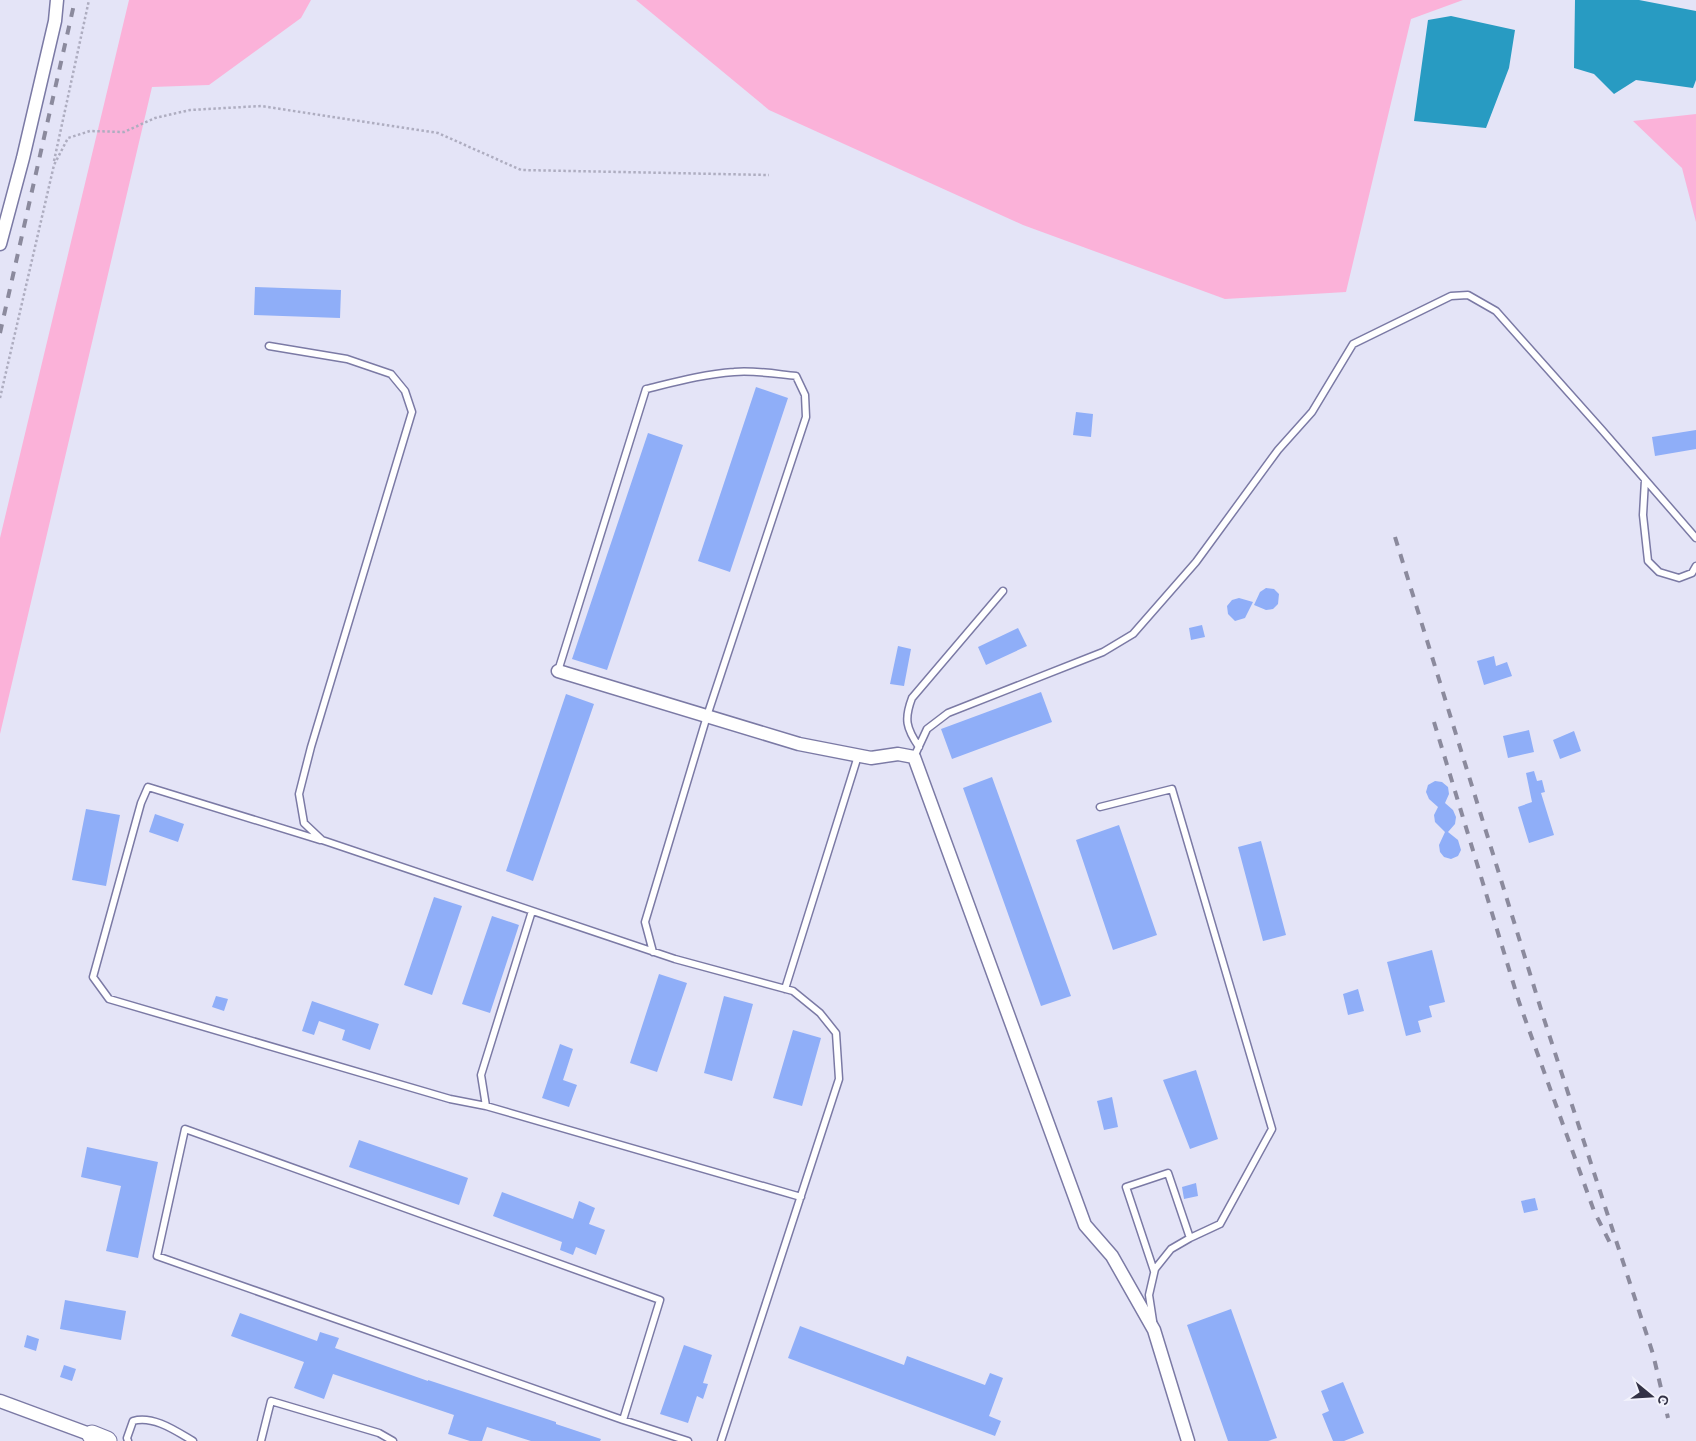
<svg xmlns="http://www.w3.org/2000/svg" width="1696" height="1441" viewBox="0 0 1696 1441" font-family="Barlow,sans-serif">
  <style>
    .green { fill: #fbb2d9 }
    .water { fill: #289bc2 }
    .building { fill: #8faef8 }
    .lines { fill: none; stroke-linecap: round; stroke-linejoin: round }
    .lane-casing { stroke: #7b7aa5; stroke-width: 9 }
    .street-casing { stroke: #7b7aa5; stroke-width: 15 }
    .secondary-casing { stroke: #7b7aa5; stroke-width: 21 }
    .path { stroke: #aeadc0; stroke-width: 2.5; stroke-dasharray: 2.5 2.5; stroke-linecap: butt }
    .lane { stroke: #fff; stroke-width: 6 }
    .street { stroke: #fff; stroke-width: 12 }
    .secondary { stroke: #fff; stroke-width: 19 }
    .rail { stroke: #8b8a9d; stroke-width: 4; stroke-dasharray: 9 9; stroke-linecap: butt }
  </style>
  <rect width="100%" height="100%" fill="#e4e4f7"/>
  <path class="green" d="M129,0H311L301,18L209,85L152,87L0,734V538Z
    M636,0H1463L1411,19L1346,292L1225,299L1023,225L769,110Z
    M1696,114V222L1682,168L1633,121Z"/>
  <path class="water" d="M1575,0H1639L1696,11V80L1693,88L1636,80L1614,94L1594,74L1574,68Z
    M1451,16L1515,30L1509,68L1486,128L1414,121L1428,20Z"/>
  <path class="building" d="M255,287L341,290L340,318L254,315Z
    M756,387L788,398L730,572L698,561Z
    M1076,412L1093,414L1091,437L1073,435Z
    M1696,430V449L1655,456L1652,437Z
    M648,433L683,445L607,670L572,659Z
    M1266,588L1274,589L1279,594L1278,604L1273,609L1266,610L1254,605L1260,592Z
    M1239,598L1253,602L1245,618L1235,621L1228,614L1227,606L1232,600Z
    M1202,625L1205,637L1191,640L1189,628Z
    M1018,628L1027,646L986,665L978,647Z
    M898,646L911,649L904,686L890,684Z
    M1494,656L1496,666L1507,662L1512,676L1484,685L1477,661Z
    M1041,692L1052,722L952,759L941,729Z
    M566,694L594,704L533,881L506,871Z
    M1529,730L1534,752L1508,758L1503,736Z
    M1574,731L1581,751L1560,759L1553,740Z
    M1534,771L1537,781L1542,780L1545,792L1541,793L1554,835L1529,843L1518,807L1532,802L1526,773Z
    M992,777L1071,996L1041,1006L963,788Z
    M1435,781L1442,782L1448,787L1449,794L1445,803L1453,810L1456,817L1455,824L1448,832L1458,840L1461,850L1458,856L1451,859L1444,857L1440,852L1439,845L1445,832L1435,822L1434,815L1438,807L1429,799L1426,792L1428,785Z
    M86,809L120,815L106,886L72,880Z
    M155,814L184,824L178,842L149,832Z
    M1119,825L1157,935L1113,950L1076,840Z
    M1261,841L1286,935L1263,941L1238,847Z
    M434,897L462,906L432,995L404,985Z
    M492,916L519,925L490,1013L462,1004Z
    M1432,950L1445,1002L1429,1006L1432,1017L1418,1021L1421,1032L1406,1036L1387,962Z
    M659,974L687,983L657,1072L630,1063Z
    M1358,989L1364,1011L1348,1015L1343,994Z
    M216,996L228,999L224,1011L212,1007Z
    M724,996L753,1004L732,1081L704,1073Z
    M312,1001L379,1024L370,1050L342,1040L345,1030L319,1021L314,1035L302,1031Z
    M793,1030L821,1038L802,1106L773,1098Z
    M560,1044L573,1049L563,1080L577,1085L569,1107L542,1098Z
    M1196,1070L1218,1139L1190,1149L1163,1080Z
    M1112,1097L1118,1127L1104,1130L1097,1101Z
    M359,1140L468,1178L459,1205L349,1167Z
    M87,1147L158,1162L138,1258L106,1251L121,1186L81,1177Z
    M1196,1183L1198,1196L1184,1199L1182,1187Z
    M502,1192L573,1219L579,1201L595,1208L589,1224L605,1230L596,1255L576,1247L573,1255L560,1250L562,1242L493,1216Z
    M1535,1198L1538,1210L1524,1213L1521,1201Z
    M65,1300L126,1311L121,1340L60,1329Z
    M1231,1309L1277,1438L1268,1441H1228L1187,1325Z
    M240,1313L317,1341L320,1332L339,1338L335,1348L428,1381V1380L556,1422V1424L601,1439L600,1441H531L487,1427L482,1441H470L448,1434L454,1415L333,1374L324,1399L294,1388L304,1362L231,1336Z
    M800,1326L904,1365L907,1356L985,1385L990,1373L1003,1378L989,1416L1001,1421L995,1436L788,1358Z
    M27,1335L39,1339L36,1351L24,1347Z
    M684,1345L712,1355L703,1383L708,1384L703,1399L697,1396L688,1423L660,1414Z
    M64,1365L76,1369L72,1381L60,1377Z
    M1343,1382L1364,1433L1344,1441H1333L1322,1414L1329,1411L1321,1391Z"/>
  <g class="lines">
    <defs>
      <path id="lane" d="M269,346L347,359L391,374L405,391L412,412L311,747L299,794L304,823L322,840L675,959L793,991L820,1013L836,1033L839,1079L721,1441
        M1645,480L1643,515L1648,561L1659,572L1679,578L1692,573L1696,566
        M558,671L646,389C675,382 704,374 734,372C754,370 776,374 796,376L805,395L806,417L707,716L645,922L653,952
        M919,747C906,728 904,719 912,698L1003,591
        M914,757L927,729L948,713L1103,652L1133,634L1196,562L1278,450L1312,412L1353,344L1451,296L1468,295L1496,311L1602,430L1696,538
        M1100,807L1172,789L1272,1129L1220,1224L1190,1238L1171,1249L1155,1269L1149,1295L1153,1321
        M320,840L148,787L141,803L93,977L109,999L450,1099L486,1106
        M532,911L481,1075L486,1106L801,1197
        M785,989L858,756
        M1154,1271L1126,1187L1168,1173L1190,1238
        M623,1420L660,1300L185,1129L157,1256L623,1420L688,1441
        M128,1441L127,1438L133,1421C153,1415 176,1431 193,1441
        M261,1441L271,1401L379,1433L393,1441"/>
      <path id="street" d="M0,244L23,158L55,21L57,0
        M558,671L799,744L871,758L898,754L914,757L1085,1225L1112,1256L1154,1330L1188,1441
        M0,1401L92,1435"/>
      <path id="secondary" d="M92,1435L107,1441"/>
    </defs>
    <use href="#lane" class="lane-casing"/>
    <use href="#street" class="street-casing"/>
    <use href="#secondary" class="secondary-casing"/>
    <path class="path" d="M54,161L89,0
      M0,398L54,165L68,138L90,131L124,132L155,118L190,110L261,106L438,133L521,170L769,175"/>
    <use href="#lane" class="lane"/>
    <use href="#street" class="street"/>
    <use href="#secondary" class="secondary"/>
    <path class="rail" d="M0,333L75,0
      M1395,537L1544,1019L1653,1354L1668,1418
      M1434,722L1519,1002L1594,1211L1613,1249"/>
  </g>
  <g transform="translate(1651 1396) rotate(108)" stroke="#f2f2fc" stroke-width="4" paint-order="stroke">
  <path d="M0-4L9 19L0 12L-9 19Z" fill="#333245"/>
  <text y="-8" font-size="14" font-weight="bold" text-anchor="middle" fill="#333245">С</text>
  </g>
</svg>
